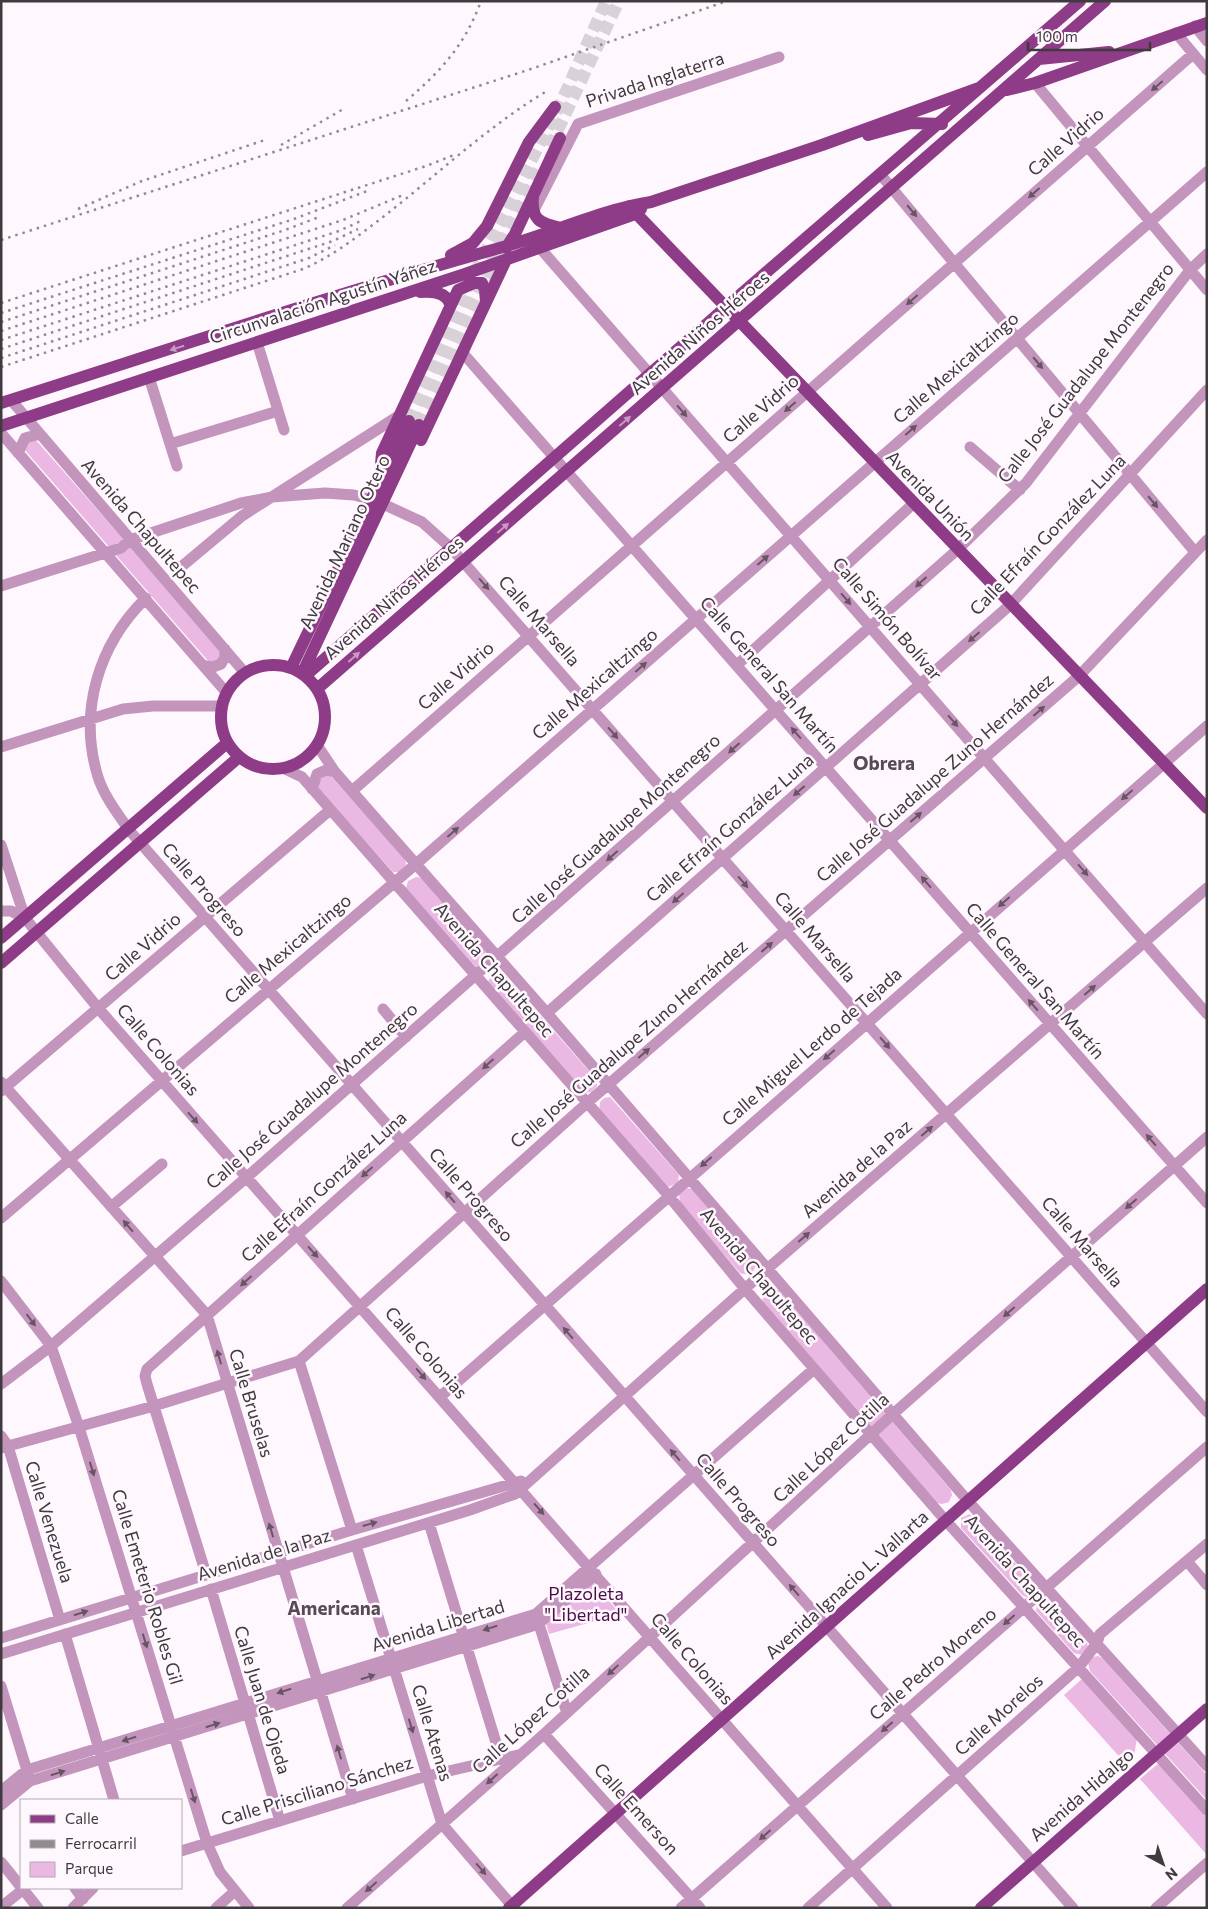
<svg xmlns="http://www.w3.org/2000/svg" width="1208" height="1909" viewBox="0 0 1208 1909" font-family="Commissioner,sans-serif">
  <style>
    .green { fill: #eab8e3 }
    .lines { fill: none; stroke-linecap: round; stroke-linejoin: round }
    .major-tunnel { stroke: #d9d1d8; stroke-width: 12; stroke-dasharray: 12 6; stroke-linecap: butt }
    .minor { stroke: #c394bc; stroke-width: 11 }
    .major { stroke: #8e3c87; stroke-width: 12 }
    .rail { stroke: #918b90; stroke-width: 2.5; stroke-dasharray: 2.5 5; stroke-linecap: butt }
    .oneway { fill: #675564 }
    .oneway2 { fill: #c69ac2 }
    .labels { text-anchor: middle; stroke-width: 5; stroke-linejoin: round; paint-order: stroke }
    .street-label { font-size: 18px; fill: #3f3a3e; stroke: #fff7fe }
    .park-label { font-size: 18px; fill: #4a0e46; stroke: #fff7fe }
    .neighbourhood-label { font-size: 19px; font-weight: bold; fill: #564b54; stroke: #fff7fe }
  </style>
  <rect width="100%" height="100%" fill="#fff7fe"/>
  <path class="green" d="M35,439L124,540L110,548L24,449L23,444Z
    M129,546L221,652V660L209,662L115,554Z
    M327,772L405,858L406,865L399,872H393L315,785V782Z
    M416,877L422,878L488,954V957L476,967L406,888L408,881Z
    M501,971L597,1080V1086L591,1092L585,1093L488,982L492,974Z
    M610,1097L679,1175L678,1183L668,1187L599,1111L600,1102L604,1098Z
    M686,1188L692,1189L755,1261C757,1271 750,1277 740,1273L680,1203L679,1194Z
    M770,1285L777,1288L951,1490L952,1495L949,1502L942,1504L937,1503L763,1302L761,1291Z
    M970,1514L1035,1584L1037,1589L1028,1598L1022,1595L961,1528V1518Z
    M589,1577L620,1614L549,1634L545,1620Z
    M1041,1600L1051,1602L1087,1643L1088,1647L1082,1655L1074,1653L1036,1611L1037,1604Z
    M1098,1656L1102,1658L1207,1775V1800L1090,1671L1088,1663L1093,1657Z
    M1083,1678L1137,1738L1134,1756L1125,1763L1064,1695Z
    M1159,1763L1207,1817V1855L1140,1779Z"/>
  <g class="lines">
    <path class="major-tunnel" d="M550,147L619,1
      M409,421L466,290L562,100L606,1
      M419,425L479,289L540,167"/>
    <path class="minor" d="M1195,26L1207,41
      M1176,33L1207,70
      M1035,83L1207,290
      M880,174L1195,552
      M533,212L578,124L779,57
      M540,248L1207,1014
      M257,342L284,430
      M462,352L1207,1203
      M149,377L177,466
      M11,400L245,673
      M1,433L226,692
      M170,444L278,411
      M970,447L1020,490
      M18,453L25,438L40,434
      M383,504L422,522L451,548L1207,1412
      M181,567L242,516L400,415
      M1,586L121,548L130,540L241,503L272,497L325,493L354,495L372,500
      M146,598C98,645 78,712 98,777C104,796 118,814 129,830L1073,1908
      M737,665L913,504
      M206,666L213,667L221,664L225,657V649
      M317,745L335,772L552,1019L968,1501L1207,1766
      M1,747L123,709L153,706H222
      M283,768L302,777L668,1195L745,1289L946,1521L1207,1810
      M312,789L317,774L326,770L335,772
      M352,791L1193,54
      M1,845L25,918L98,1008L887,1908
      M1,911H11L25,918
      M383,1009L406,1037
      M547,1013L1010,605L1207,390
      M1,1082L207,1315L353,1799
      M1,1091L330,810
      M111,1207L162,1164
      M1,1218L416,864L1207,172
      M1,1281L51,1346L79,1427L207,1843L220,1872L249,1908
      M299,1361L352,1530
      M1,1384L51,1346L247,1177L957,550L1026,483L1190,270L1207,254
      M441,1396L1207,726
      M1,1436L8,1446L60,1620
      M1,1448L154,1406L299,1361L587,1103L1079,676L1207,540
      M429,1523L501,1759
      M356,1545L442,1824L514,1908
      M1187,1561L1207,1585
      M206,1574L147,1384L145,1376L147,1369L525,1032
      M211,1589L280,1821
      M537,1618L567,1713
      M539,1623L596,1574
      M65,1634L114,1800
      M1,1638L352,1530L521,1481
      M1,1654L470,1510L515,1494L767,1269L1207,888
      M1,1686L29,1777
      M544,1734L700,1908
      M1,1791L27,1770L536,1614L814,1369
      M1,1805L30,1781L539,1624
      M181,1851L427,1776L518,1755
      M1,1862L21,1887
      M22,1888L38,1908
      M75,1888L83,1899
      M1,1907L25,1888
      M73,1908L93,1888
      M216,1908L235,1891
      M347,1908L544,1734L893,1414L1207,1137
      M681,1908L1207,1447
      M808,1908L1079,1667L1097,1643L1100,1634L1207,1544
      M1156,1908L1207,1863"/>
    <path class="major" d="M1039,59L1109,52
      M1007,90L1035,83L1207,23
      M868,135L911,123L942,124
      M533,196C531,220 539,223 561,228
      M629,206L1207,808
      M506,248L515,234L560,138
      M451,255L473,243L487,226L529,142L555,107
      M420,292C431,291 446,292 450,304
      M1,403C168,350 334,294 503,247C553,233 600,210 651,202L822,145L979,88
      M1,426L465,274L635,214L641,209
      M421,440L506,260
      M380,475L382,453L458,290L474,283H482L485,290L486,302
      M221 717a52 52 0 1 1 104 0a52 52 0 1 1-104 0Z
      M291,668L409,421
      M302,674L419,425
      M305,676L725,308L1080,1
      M317,689L1105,1
      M1,938L227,743
      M1,963L239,757
      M509,1908L1207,1289
      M981,1908L1207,1709"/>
    <path class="rail" d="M406,101C441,71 465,45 481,1
      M281,145L345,108
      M78,209L142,181L265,140
      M1,240L528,70L727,1
      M1,303L426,166L454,155
      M1,313L294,219L367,191
      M1,322L285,230L319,217
      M1,331L343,220L403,195
      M1,340L339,231L363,220
      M1,349L333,241L358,229
      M1,358L309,258L335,245
      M1,367L303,269C333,256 357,237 383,217C437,175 488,126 547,91"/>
  </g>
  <defs><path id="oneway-solid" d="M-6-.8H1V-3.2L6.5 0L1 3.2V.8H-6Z" transform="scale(1.25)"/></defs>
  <g class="oneway">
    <use href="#oneway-solid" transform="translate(1157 86) rotate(139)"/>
    <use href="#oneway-solid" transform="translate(1034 193) rotate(139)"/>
    <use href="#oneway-solid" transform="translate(912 211) rotate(50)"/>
    <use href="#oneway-solid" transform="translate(912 300) rotate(139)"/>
    <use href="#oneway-solid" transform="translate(1038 363) rotate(50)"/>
    <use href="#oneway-solid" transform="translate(790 407) rotate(139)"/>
    <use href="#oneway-solid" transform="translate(682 411) rotate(49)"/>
    <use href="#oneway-solid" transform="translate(911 430) rotate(-41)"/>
    <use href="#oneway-solid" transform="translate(1153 502) rotate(50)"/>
    <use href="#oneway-solid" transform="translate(763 560) rotate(-41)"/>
    <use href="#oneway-solid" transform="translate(921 582) rotate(138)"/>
    <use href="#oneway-solid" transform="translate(484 584) rotate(49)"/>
    <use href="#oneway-solid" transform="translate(846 599) rotate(49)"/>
    <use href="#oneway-solid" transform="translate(974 637) rotate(139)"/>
    <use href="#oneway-solid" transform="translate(641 667) rotate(-41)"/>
    <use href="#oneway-solid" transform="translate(1039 711) rotate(-41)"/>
    <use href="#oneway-solid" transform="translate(953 721) rotate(49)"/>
    <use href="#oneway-solid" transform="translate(613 733) rotate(49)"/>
    <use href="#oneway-solid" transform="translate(796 733) rotate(-131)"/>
    <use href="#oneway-solid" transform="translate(734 748) rotate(138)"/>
    <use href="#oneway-solid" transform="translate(799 791) rotate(139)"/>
    <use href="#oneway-solid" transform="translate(1127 795) rotate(139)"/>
    <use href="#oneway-solid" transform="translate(916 817) rotate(-41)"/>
    <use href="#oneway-solid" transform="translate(453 832) rotate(-41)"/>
    <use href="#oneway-solid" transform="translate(612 856) rotate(138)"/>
    <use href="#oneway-solid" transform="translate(1083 870) rotate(49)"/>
    <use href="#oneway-solid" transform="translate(743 882) rotate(49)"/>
    <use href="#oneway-solid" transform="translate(926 882) rotate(-131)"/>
    <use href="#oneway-solid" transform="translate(678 898) rotate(139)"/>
    <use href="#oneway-solid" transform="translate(1004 902) rotate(139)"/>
    <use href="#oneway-solid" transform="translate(767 947) rotate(-41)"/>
    <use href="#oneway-solid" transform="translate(1090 990) rotate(-41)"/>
    <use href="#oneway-solid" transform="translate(1033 1005) rotate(-131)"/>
    <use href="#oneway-solid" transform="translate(885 1043) rotate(49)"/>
    <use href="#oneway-solid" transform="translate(644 1053) rotate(-41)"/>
    <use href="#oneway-solid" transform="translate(829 1055) rotate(139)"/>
    <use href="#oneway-solid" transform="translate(488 1064) rotate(138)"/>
    <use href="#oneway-solid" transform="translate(193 1118) rotate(48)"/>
    <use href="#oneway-solid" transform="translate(927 1131) rotate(-41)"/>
    <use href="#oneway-solid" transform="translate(1151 1140) rotate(-131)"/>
    <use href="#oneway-solid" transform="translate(706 1162) rotate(139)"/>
    <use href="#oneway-solid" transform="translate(367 1172) rotate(138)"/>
    <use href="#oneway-solid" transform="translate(450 1197) rotate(-131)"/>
    <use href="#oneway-solid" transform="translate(1131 1204) rotate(139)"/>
    <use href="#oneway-solid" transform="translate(128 1226) rotate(-131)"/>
    <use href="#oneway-solid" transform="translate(804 1237) rotate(-41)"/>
    <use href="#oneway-solid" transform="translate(313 1252) rotate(48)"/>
    <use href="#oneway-solid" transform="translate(246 1281) rotate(138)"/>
    <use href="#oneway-solid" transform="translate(1009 1312) rotate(139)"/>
    <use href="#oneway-solid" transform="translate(31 1320) rotate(53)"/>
    <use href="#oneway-solid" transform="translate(568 1333) rotate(-131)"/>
    <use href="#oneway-solid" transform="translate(219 1357) rotate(-106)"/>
    <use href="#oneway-solid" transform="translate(421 1374) rotate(49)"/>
    <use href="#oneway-solid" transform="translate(675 1455) rotate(-131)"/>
    <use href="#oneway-solid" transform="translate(92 1469) rotate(73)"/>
    <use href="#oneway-solid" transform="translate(539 1509) rotate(49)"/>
    <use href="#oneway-solid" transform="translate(370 1524) rotate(-16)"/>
    <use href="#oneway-solid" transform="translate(271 1530) rotate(-107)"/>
    <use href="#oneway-solid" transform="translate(794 1590) rotate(-131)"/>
    <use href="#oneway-solid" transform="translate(81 1613) rotate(-18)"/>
    <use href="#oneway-solid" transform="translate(1009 1620) rotate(139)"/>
    <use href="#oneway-solid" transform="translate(490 1628) rotate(163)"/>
    <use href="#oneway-solid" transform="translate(145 1641) rotate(73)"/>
    <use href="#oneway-solid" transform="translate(613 1670) rotate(137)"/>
    <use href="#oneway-solid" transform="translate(368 1677) rotate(-17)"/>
    <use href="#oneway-solid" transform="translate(284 1691) rotate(163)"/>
    <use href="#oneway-solid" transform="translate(213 1725) rotate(-17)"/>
    <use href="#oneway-solid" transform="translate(411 1726) rotate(73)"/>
    <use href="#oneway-solid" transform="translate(887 1727) rotate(139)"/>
    <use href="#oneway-solid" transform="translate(129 1739) rotate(163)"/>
    <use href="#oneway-solid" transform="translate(339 1752) rotate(-107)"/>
    <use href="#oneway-solid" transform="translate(58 1773) rotate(-17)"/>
    <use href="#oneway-solid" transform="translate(492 1779) rotate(138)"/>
    <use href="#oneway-solid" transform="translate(193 1796) rotate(73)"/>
    <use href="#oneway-solid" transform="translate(765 1835) rotate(139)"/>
    <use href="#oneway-solid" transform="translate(481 1869) rotate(49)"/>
    <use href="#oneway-solid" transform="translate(371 1887) rotate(139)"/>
  </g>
  <g class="oneway2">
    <use href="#oneway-solid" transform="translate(177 348) rotate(162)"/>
    <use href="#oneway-solid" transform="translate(625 421) rotate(-41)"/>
    <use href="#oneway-solid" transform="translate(503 528) rotate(-41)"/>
    <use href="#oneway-solid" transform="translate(354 657) rotate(-41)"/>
  </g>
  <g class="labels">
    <g class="street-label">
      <text transform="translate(655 80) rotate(-18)" y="6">Privada Inglaterra</text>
      <text transform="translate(1066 142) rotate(-41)" y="6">Calle Vidrio</text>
      <text transform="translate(323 302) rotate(-18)" y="6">Circunvalación Agustín Yáñez</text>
      <text transform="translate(700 333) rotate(-41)" y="6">Avenida Niños Héroes</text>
      <text transform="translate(956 368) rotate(-41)" y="6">Calle Mexicaltzingo</text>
      <text transform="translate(1086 373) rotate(-52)" y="6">Calle José Guadalupe Montenegro</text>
      <text transform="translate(761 409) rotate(-41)" y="6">Calle Vidrio</text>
      <text transform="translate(930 496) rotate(46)" y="6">Avenida Unión</text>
      <text transform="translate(141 526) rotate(49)" y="6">Avenida Chapultepec</text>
      <text transform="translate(1048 535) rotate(-46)" y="6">Calle Efraín González Luna</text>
      <text transform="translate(345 542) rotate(-65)" y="6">Avenida Mariano Otero</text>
      <text transform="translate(394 598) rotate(-41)" y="6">Avenida Niños Héroes</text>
      <text transform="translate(887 619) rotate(49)" y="6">Calle Simón Bolívar</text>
      <text transform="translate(539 621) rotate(49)" y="6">Calle Marsella</text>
      <text transform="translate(769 675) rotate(49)" y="6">Calle General San Martín</text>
      <text transform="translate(456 676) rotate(-41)" y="6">Calle Vidrio</text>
      <text transform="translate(595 684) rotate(-41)" y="6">Calle Mexicaltzingo</text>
      <text transform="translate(935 778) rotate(-41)" y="6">Calle José Guadalupe Zuno Hernández</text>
      <text transform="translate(730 828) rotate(-41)" y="6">Calle Efraín González Luna</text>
      <text transform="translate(616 829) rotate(-42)" y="6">Calle José Guadalupe Montenegro</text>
      <text transform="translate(204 890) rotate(49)" y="6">Calle Progreso</text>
      <text transform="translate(815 937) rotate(49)" y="6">Calle Marsella</text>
      <text transform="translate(143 947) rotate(-41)" y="6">Calle Vidrio</text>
      <text transform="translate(288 949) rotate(-40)" y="6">Calle Mexicaltzingo</text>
      <text transform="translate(494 970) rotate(49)" y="6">Avenida Chapultepec</text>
      <text transform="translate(1035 981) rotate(49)" y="6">Calle General San Martín</text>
      <text transform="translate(629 1044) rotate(-41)" y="6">Calle José Guadalupe Zuno Hernández</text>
      <text transform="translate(812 1047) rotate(-41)" y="6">Calle Miguel Lerdo de Tejada</text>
      <text transform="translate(158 1050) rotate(49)" y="6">Calle Colonias</text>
      <text transform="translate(312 1096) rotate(-41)" y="6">Calle José Guadalupe Montenegro</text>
      <text transform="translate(857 1169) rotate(-41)" y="6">Avenida de la Paz</text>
      <text transform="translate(324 1187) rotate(-42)" y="6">Calle Efraín González Luna</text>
      <text transform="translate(471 1195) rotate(49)" y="6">Calle Progreso</text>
      <text transform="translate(1082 1242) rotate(49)" y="6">Calle Marsella</text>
      <text transform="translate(759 1276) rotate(50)" y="6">Avenida Chapultepec</text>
      <text transform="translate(426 1353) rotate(49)" y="6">Calle Colonias</text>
      <text transform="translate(251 1403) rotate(73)" y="6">Calle Bruselas</text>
      <text transform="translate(831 1448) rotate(-43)" y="6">Calle López Cotilla</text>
      <text transform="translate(738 1500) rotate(49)" y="6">Calle Progreso</text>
      <text transform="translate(49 1522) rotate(73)" y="6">Calle Venezuela</text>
      <text transform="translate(264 1555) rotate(-17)" y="6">Avenida de la Paz</text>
      <text transform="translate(1025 1581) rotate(48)" y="6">Avenida Chapultepec</text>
      <text transform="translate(847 1585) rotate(-42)" y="6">Avenida Ignacio L. Vallarta</text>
      <text transform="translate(147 1587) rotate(73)" y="6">Calle Emeterio Robles Gil</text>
      <text transform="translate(438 1626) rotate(-17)" y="6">Avenida Libertad</text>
      <text transform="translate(692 1659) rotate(49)" y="6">Calle Colonias</text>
      <text transform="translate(933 1664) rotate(-41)" y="6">Calle Pedro Moreno</text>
      <text transform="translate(262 1700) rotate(73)" y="6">Calle Juan de Ojeda</text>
      <text transform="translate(999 1715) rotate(-42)" y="6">Calle Morelos</text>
      <text transform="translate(531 1720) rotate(-42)" y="6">Calle López Cotilla</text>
      <text transform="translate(432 1733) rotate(73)" y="6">Calle Atenas</text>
      <text transform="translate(317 1791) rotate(-17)" y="6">Calle Prisciliano Sánchez</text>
      <text transform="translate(1082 1795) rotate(-41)" y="6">Avenida Hidalgo</text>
      <text transform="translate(636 1809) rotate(48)" y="6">Calle Emerson</text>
    </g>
    <g class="park-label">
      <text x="586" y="1600">Plazoleta<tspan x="586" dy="21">"Libertad"</tspan></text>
    </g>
    <g class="neighbourhood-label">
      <text x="884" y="770">Obrera</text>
      <text x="334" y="1615">Americana</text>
    </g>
  </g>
  <rect width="1208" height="1909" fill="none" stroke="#3f3a3e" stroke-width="5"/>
  <rect x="20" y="1799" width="162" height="90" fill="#fff7fe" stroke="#b2abb1"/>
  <rect x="30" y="1815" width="25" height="8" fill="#8e3c87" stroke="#b2abb1"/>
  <text x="65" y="1824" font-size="15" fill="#3f3a3e">Calle</text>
  <rect x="30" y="1840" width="25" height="8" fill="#918b90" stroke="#b2abb1"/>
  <text x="65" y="1849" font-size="15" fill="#3f3a3e">Ferrocarril</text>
  <rect x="30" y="1862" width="25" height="15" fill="#eab8e3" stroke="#b2abb1"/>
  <text x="65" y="1874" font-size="15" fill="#3f3a3e">Parque</text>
  <g transform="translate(1163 1864) rotate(140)" stroke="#fff7fe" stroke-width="4" paint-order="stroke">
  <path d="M0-4L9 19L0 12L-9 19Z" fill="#3f3a3e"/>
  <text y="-8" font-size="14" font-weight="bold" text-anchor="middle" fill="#3f3a3e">N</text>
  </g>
  <path d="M1028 42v8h122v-8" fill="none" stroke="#3f3a3e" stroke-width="2.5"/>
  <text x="1036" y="42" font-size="15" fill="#3f3a3e" stroke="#fff7fe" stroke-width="4" paint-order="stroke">100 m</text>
</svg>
